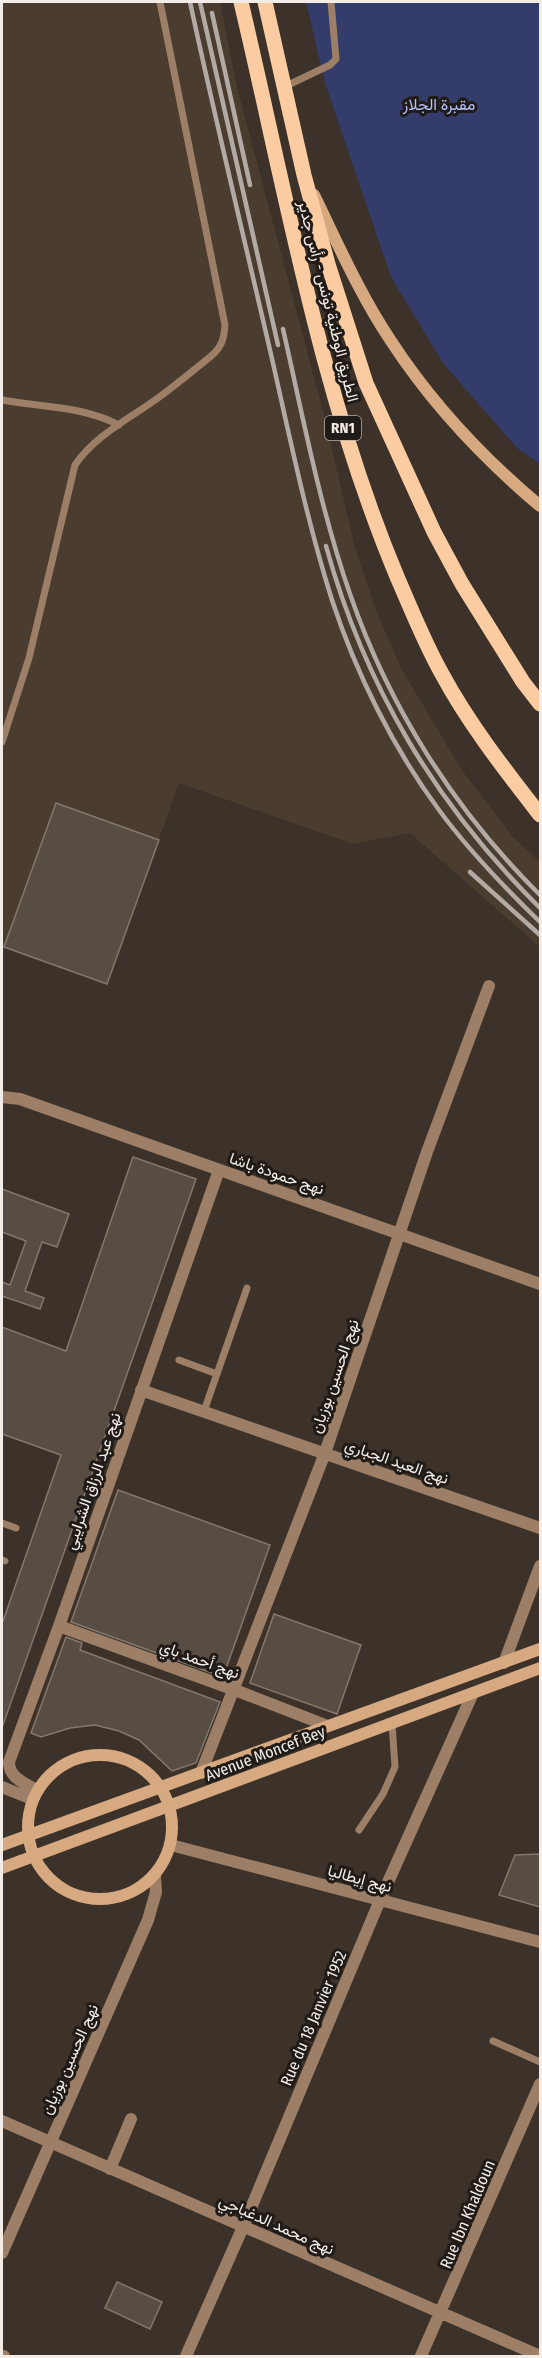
<svg xmlns="http://www.w3.org/2000/svg" width="542" height="2358" viewBox="0 0 542 2358" font-family="'Fira Sans Condensed',Vazirmatn,sans-serif">
  <style>
    .built { fill: #4a3c2f }
    .green { fill: #333c6b }
    .building { fill: #584d43; stroke: #84786d; stroke-width: 1.5 }
    .lines { fill: none; stroke-linecap: round; stroke-linejoin: round }
    .service { stroke: #9c7f66; stroke-width: 7 }
    .minor { stroke: #9c7f66; stroke-width: 12 }
    .secondary { stroke: #d7a980; stroke-width: 12 }
    .primary { stroke: #fbcca2; stroke-width: 15 }
    .rail { stroke: #b2aaa4; stroke-width: 4.5 }
    .labels { text-anchor: middle; stroke-width: 6; stroke-linejoin: round; paint-order: stroke }
    .shield { fill: #201b17; stroke: #b4ada9; stroke-width: 1.5 }
    .shield-label { font-size: 15px; font-weight: bold; fill: #f3ece7 }
    .park-label { font-size: 16px; fill: #b1c0fc; stroke: #201b17 }
    .street-label { font-size: 16px; fill: #f3ece7; stroke: #201b17 }
  </style>
  <rect width="100%" height="100%" fill="#3c3229"/>
  <path class="built" d="M2,2H220L237,87L324,415L355,548L376,610L401,668L461,769L513,837L540,862V947L410,833L353,844L179,783L107,984L5,947L2,955Z"/>
  <path class="green" d="M306,2H540V464L517,448L443,363L391,277L325,83Z"/>
  <path class="building" d="M56,803L159,840L107,984L4,947Z
    M133,1157L196,1179L3,1725L2,1724V1624L61,1455L2,1434V1327L66,1351Z
    M2,1189L69,1214L57,1247L42,1242L25,1291L44,1298L40,1309L2,1296V1282L10,1285L26,1241L2,1232Z
    M118,1490L270,1545L223,1677L71,1622Z
    M274,1614L361,1645L337,1714L250,1683Z
    M66,1637L82,1643L80,1650L220,1702L196,1763L172,1771L139,1740L119,1731L95,1725L70,1728L41,1737L31,1733Z
    M540,1854V1907L499,1895L515,1855Z
    M117,2282L162,2302L150,2329L105,2308Z"/>
  <g class="lines">
    <path class="service" d="M286,86L330,65L336,59L331,2
      M2,400C41,407 82,406 119,425
      M2,742L29,658L75,465C96,434 133,417 162,395C178,383 194,370 210,357C221,348 224,340 225,325L160,2
      M179,1360L217,1374
      M204,1411L247,1288
      M2,1523L16,1528
      M2,1560L5,1561
      M359,1830L383,1794L395,1767L392,1723
      M493,2041L540,2062"/>
    <path class="minor" d="M2,1097L20,1099L540,1284
      M141,1390L540,1528
      M59,1626L235,1690L328,1726
      M504,1663L540,1566
      M201,1773L325,1453L427,1152L489,986
      M2,1787L32,1799
      M36,1790C25,1783 9,1778 9,1762L59,1626L219,1170
      M171,1845L540,1942
      M2,2121L540,2356
      M110,2169L131,2119
      M2,2253L148,1920L156,1892L155,1876
      M2,2356H4
      M186,2356L243,2227L380,1900L473,1693
      M421,2356L540,2084"/>
    <path class="secondary" d="M314,195C338,244 360,295 391,341C432,404 483,458 540,506
      M28 1827a72 72 0 1 1 144 0a72 72 0 1 1-144 0Z
      M2,1845L540,1649
      M2,1868L540,1668"/>
    <path class="primary" d="M241,2C287,196 320,394 398,579C412,611 425,644 442,674C469,724 505,770 540,815
      M265,2L304,175L328,264L366,383L434,532L462,584L523,682L540,704"/>
    <path class="rail" d="M190,2C215,118 243,234 270,350C289,433 306,518 332,600C356,673 393,748 439,810C469,851 504,887 540,922
      M200,2L278,345
      M212,13L250,185
      M283,329C303,417 320,508 350,594C389,707 455,811 540,895
      M326,546C365,687 436,805 540,908
      M470,872L540,935"/>
  </g>
  <g class="labels">
    <rect class="shield" x="325" y="416" width="36" height="24" rx="4.5"/>
    <g class="shield-label">
      <text x="343" y="433">RN1</text>
    </g>
    <g class="park-label">
      <text x="439" y="110">مقبرة الجلاز</text>
    </g>
    <g class="street-label">
      <text transform="translate(329 301) rotate(76)" y="6">الطريق الوطنية تونس - رأس جدير</text>
      <text transform="translate(277 1173) rotate(19)" y="6">نهج حمودة باشا</text>
      <text transform="translate(334 1376) rotate(-71)" y="6">نهج الحسين بوزيان</text>
      <text transform="translate(397 1461) rotate(19)" y="6">نهج العيد الجباري</text>
      <text transform="translate(92 1481) rotate(-71)" y="6">نهج عبد الرزاق الشرايبي</text>
      <text transform="translate(200 1659) rotate(20)" y="6">نهج أحمد باي</text>
      <text transform="translate(265 1753) rotate(-21)" y="6">Avenue Moncef Bey</text>
      <text transform="translate(360 1878) rotate(15)" y="6">نهج إيطاليا</text>
      <text transform="translate(313 2018) rotate(-67)" y="6">Rue du 18 Janvier 1952</text>
      <text transform="translate(69 2059) rotate(-66)" y="6">نهج الحسين بوزيان</text>
      <text transform="translate(467 2214) rotate(-67)" y="6">Rue Ibn Khaldoun</text>
      <text transform="translate(277 2224) rotate(24)" y="6">نهج محمد الدغباجي</text>
    </g>
  </g>
  <rect width="542" height="2358" fill="none" stroke="#f3ece7" stroke-width="6"/>
</svg>
